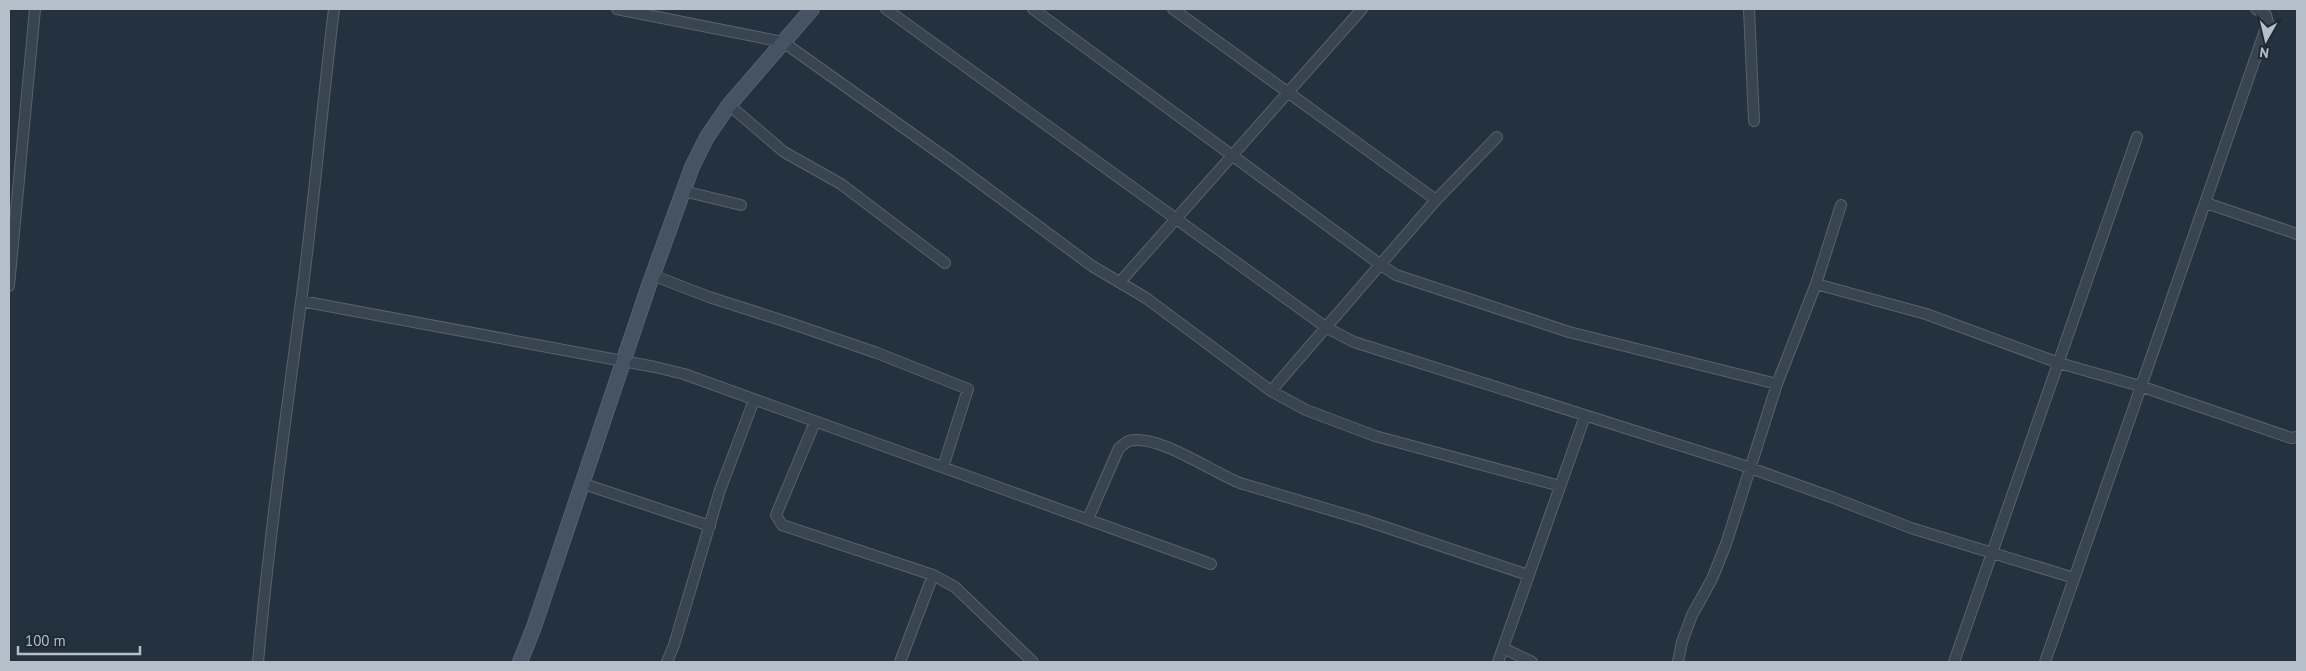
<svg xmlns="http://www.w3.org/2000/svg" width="2306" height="671" viewBox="0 0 2306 671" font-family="'PT Sans',sans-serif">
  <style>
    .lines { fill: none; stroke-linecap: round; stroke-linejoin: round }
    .street-casing { stroke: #56626d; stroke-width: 12 }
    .secondary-casing { stroke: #56626d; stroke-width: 16 }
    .street { stroke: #384450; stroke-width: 10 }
    .secondary { stroke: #465363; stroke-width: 14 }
  </style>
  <rect width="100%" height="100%" fill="#243240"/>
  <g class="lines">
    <defs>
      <path id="street" d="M617,9L783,42L949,160L1092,266L1146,298L1271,391L1306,410L1375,436L1560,486
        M886,9L1327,328L1354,342L1739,464L1831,497L1911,528L2074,578
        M1033,9L1381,265L1396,275L1569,332L1777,384
        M1173,9L1436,200
        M1749,9L1754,121
        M729,105L784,152L841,184L945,263
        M683,191L741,205
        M2206,203L2297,234
        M652,275L709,297L790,323L877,353L968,389L943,467
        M1120,282L1362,9
        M1816,284L1926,314L2059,363L2140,386L2291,438L2297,437
        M9,286L35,9
        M301,301L655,367L684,374L1211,564
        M1271,391L1436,200L1497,137
        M815,422L776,515L782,525L933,575L955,587L1033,662
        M584,484L710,526
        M1088,519L1119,448C1122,446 1126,442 1129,441C1157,433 1212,472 1240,483L1364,520L1528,575
        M1503,648L1532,662
        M258,662C269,541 285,422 301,302C314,204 322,106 334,9
        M667,662L674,645L720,490L754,400
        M900,662L933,575
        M1498,662L1585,416
        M1678,662L1682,642L1692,615L1712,579L1726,544L1777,384L1816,284L1841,205
        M1954,662L2137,137
        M2045,662L2268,22L2266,15L2256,9"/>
      <path id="secondary" d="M520,662L534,627L648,288L692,167L707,137L729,105L812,9"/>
    </defs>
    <use href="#street" class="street-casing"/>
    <use href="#secondary" class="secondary-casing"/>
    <use href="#street" class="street"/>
    <use href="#secondary" class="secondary"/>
  </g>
  <rect width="2306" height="671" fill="none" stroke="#b5bfca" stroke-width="20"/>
  <g transform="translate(2266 40) rotate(188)" stroke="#1d2935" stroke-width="4" paint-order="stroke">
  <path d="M0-4L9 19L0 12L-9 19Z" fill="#b5bfca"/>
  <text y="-8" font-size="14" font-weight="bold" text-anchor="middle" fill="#b5bfca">N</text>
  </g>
  <path d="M18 646v8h122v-8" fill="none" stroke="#b5bfca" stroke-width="2.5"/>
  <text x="25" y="646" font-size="15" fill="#b5bfca" stroke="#1d2935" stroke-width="4" paint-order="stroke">100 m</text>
</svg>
